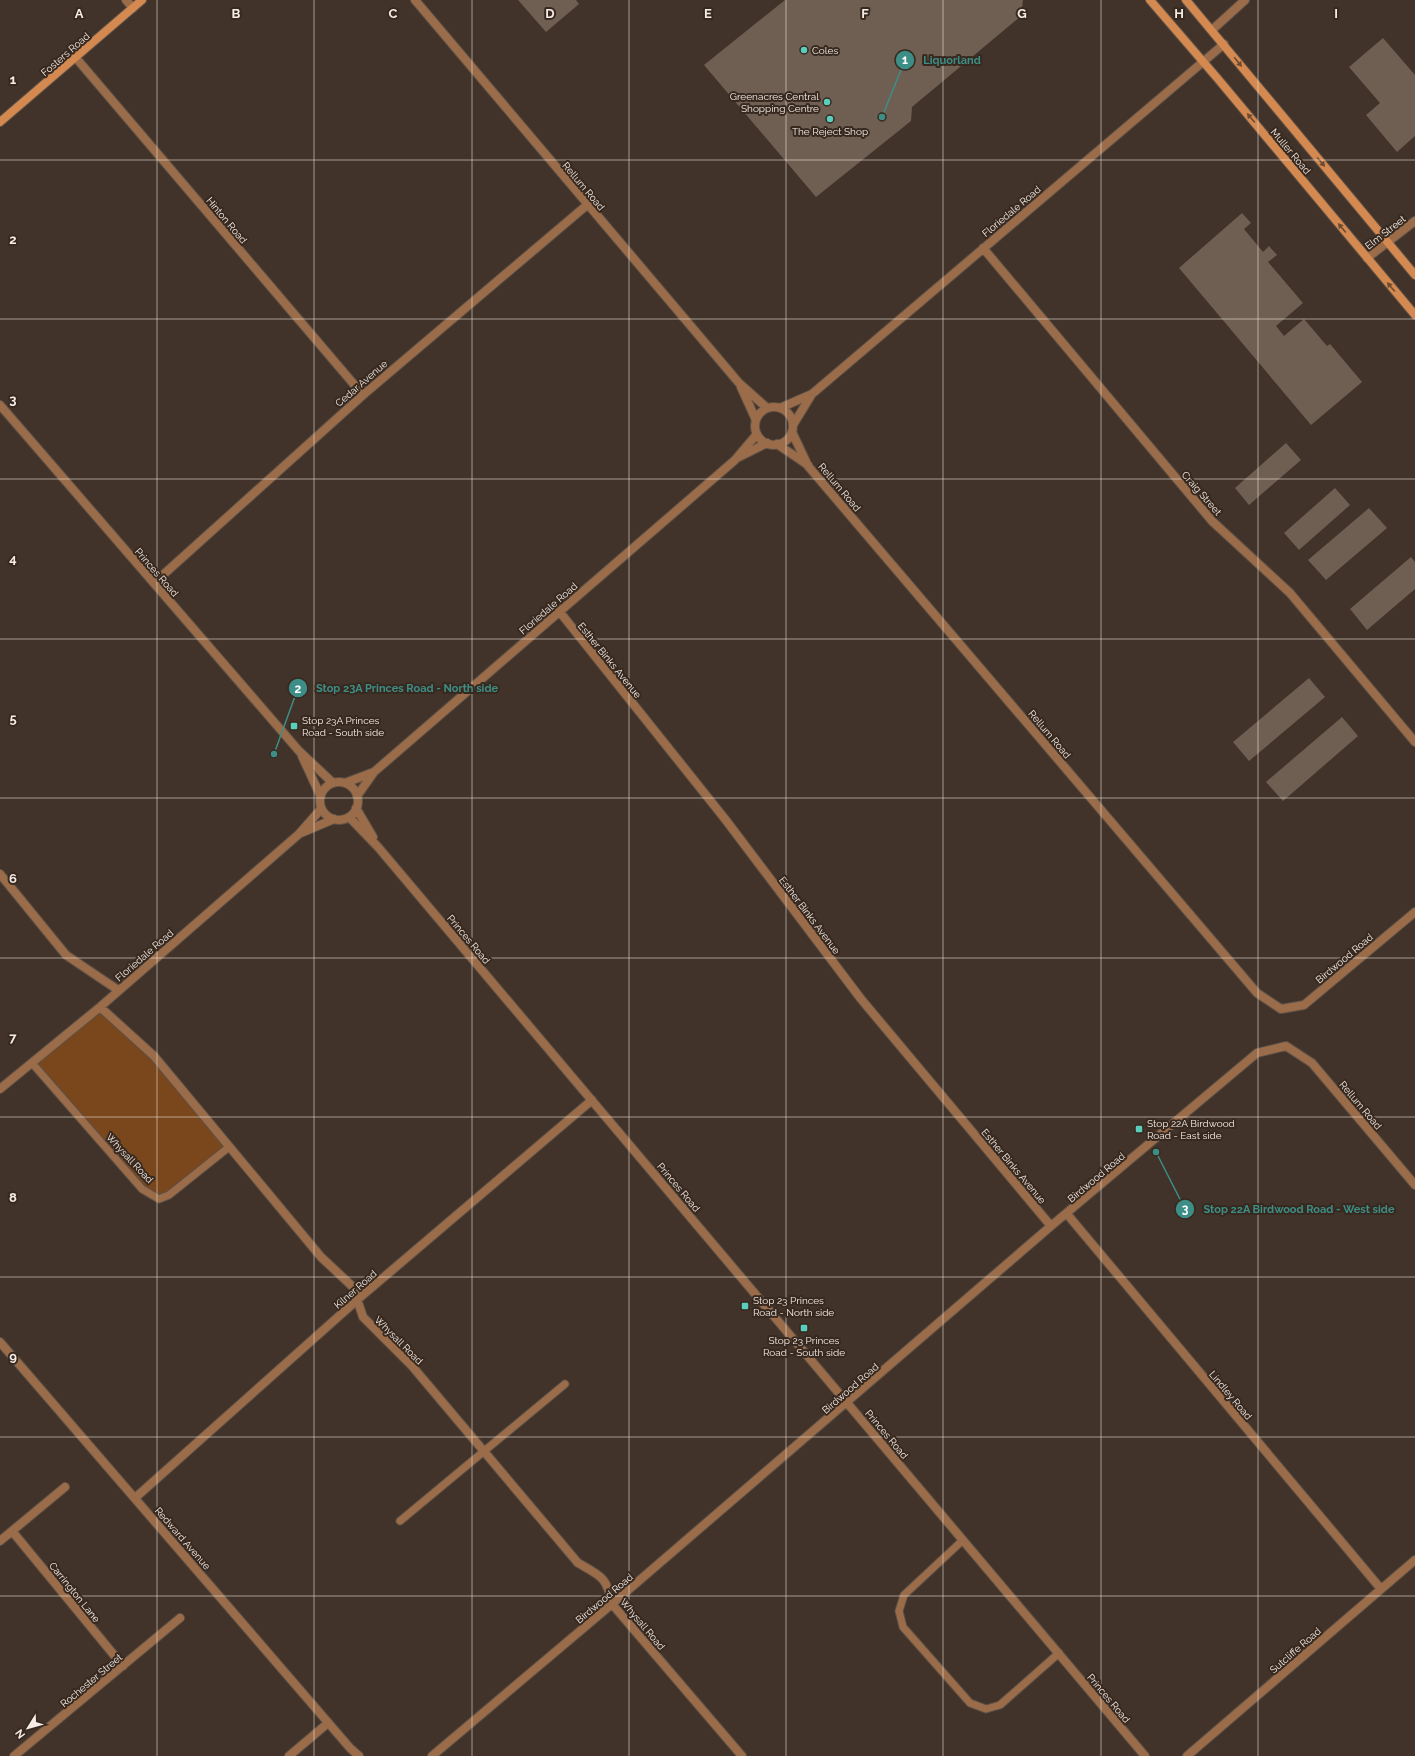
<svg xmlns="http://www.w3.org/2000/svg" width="1415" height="1756" viewBox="0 0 1415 1756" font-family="Raleway,sans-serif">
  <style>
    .green { fill: #7a471c }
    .building { fill: #6f5f53 }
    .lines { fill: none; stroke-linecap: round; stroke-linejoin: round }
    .service-casing { stroke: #5e5147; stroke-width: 9 }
    .minor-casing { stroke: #5e5147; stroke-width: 10 }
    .tertiary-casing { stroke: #5e5147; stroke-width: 10 }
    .secondary-casing { stroke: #5e5147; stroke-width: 10 }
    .service { stroke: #9b6c49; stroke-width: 7 }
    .minor { stroke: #9b6c49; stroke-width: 8 }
    .tertiary { stroke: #9b6c49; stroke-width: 8 }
    .secondary { stroke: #d3894f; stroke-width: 8 }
    .oneway { fill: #6e4b30 }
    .grid { fill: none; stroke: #f5ece5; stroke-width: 1; stroke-opacity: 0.55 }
    .poi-dot { fill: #5acebd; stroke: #37291f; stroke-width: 1.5 }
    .labels { text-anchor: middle; stroke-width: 4; stroke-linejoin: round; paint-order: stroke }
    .poi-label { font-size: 10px; fill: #f5ece5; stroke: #37291f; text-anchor: start }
    .street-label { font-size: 10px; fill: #f5ece5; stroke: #37291f }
    .grid-label { font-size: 13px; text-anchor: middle; font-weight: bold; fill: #f5ece5; stroke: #37291f; stroke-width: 4; stroke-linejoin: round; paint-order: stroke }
    .leader { fill: none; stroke: #3d8e86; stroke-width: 1.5 }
    .callout-dot { fill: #3d8e86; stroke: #37291f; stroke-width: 1.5 }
    .mark-label { font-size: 12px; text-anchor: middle; font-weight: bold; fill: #fff }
    .callout-label { font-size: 11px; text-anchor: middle; font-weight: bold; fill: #3d8e86; stroke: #37291f; stroke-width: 4; stroke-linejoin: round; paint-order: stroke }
  </style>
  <rect width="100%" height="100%" fill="#413329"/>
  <path class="green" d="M100,1007L154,1056L229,1147L159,1199L142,1189L32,1063Z"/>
  <path class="building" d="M518,0H576L579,4L546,32Z
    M785,0H1023L1021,16L912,107L911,121L816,197L704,65Z
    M1383,38L1415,75V136L1397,152L1366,115L1380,103L1349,67Z
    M1242,213L1251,223L1244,229L1263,252L1269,246L1277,255L1268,262L1303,303L1276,326L1284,336L1304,319L1327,346L1330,344L1362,382L1311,425L1179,268Z
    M1286,443L1301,460L1249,505L1235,488Z
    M1335,488L1350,505L1299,550L1284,533Z
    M1369,508L1387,528L1326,580L1308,560Z
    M1411,557L1415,562V589L1367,630L1350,609Z
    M1309,678L1325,697L1249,761L1233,742Z
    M1342,717L1358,736L1283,801L1266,782Z"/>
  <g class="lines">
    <defs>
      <path id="service" d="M32,1063L142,1189L159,1199L169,1195L229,1147
        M400,1521L565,1384
        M963,1540L904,1595L899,1611L903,1627L970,1703L986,1709L1000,1705L1059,1653"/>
      <path id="minor" d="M126,0L133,8
        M415,0L739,383L767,408
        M1212,30L1245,0
        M76,58L363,395
        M983,248L1212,521L1290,593L1415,742
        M1367,258L1415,221
        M741,387L756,420
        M0,405L299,751L333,783
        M755 426a19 19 0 1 1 38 0a19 19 0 1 1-38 0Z
        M780,408L812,394L1224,44
        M793,425L812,394
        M792,432L808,466L1257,993L1281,1009L1304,1005L1415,912
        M777,444L808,465
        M739,457L767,443
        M154,583L363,395L587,205
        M559,611L725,819L861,999L1051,1226
        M302,756L320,795
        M320 801a19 19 0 1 1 38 0a19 19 0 1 1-38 0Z
        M345,783L374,772
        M357,796L374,772L735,460L757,434
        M356,808L373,837
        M349,817L378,847L1145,1756
        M301,833L334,819
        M0,874L66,955L118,990
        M100,1007L154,1056L321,1257L353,1287L363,1317L412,1366L578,1563C601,1576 607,1577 612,1604L742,1756
        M0,1089L100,1007L299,834L321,809
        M1067,1214L1381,1589
        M135,1498L357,1300L592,1100
        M12,1531L123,1666
        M0,1541L65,1487
        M14,1756L180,1618
        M289,1756L328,1723
        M432,1756L612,1604L1051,1226L1257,1053L1286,1046L1312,1063L1415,1185
        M1187,1756L1415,1560"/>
      <path id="tertiary" d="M0,1342L350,1748L359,1756"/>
      <path id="secondary" d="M1150,0L1218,79L1415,315
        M1186,0L1415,275
        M0,122L142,0"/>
    </defs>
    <use href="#service" class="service-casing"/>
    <use href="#minor" class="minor-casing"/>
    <use href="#tertiary" class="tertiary-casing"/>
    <use href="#secondary" class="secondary-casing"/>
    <use href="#service" class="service"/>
    <use href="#minor" class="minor"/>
    <use href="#tertiary" class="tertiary"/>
    <use href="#secondary" class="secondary"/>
  </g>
  <defs><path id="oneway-solid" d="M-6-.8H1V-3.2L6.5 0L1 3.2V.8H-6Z"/></defs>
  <g class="oneway">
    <use href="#oneway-solid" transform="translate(1238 62) rotate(51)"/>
    <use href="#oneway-solid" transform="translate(1251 118) rotate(-130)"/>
    <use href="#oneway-solid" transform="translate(1321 162) rotate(50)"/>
    <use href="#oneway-solid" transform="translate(1342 228) rotate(-130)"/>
    <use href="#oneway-solid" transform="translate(1391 287) rotate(-130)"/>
  </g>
  <path class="grid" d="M157,0V1756M314,0V1756M472,0V1756M629,0V1756M786,0V1756M943,0V1756M1101,0V1756M1258,0V1756M0,160H1415M0,319H1415M0,479H1415M0,639H1415M0,798H1415M0,958H1415M0,1117H1415M0,1277H1415M0,1437H1415M0,1596H1415"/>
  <g class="poi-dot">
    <circle cx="804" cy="50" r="4"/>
    <circle cx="827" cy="102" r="4"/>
    <circle cx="830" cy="119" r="4"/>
    <rect x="290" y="722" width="8" height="8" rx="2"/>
    <rect x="1135" y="1125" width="8" height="8" rx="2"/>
    <rect x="741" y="1302" width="8" height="8" rx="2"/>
    <rect x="800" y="1324" width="8" height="8" rx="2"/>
  </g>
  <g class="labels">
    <g class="poi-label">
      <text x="812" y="54">Coles</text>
      <text x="819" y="100" text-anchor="end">Greenacres Central<tspan x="819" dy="12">Shopping Centre</tspan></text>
      <text x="830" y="135" text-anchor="middle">The Reject Shop</text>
      <text x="302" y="724">Stop 23A Princes<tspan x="302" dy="12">Road - South side</tspan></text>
      <text x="1147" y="1127">Stop 22A Birdwood<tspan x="1147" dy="12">Road - East side</tspan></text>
      <text x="753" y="1304">Stop 23 Princes<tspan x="753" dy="12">Road - North side</tspan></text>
      <text x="804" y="1344" text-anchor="middle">Stop 23 Princes<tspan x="804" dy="12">Road - South side</tspan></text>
    </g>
    <g class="street-label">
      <text transform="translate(65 54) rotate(-41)" y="4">Fosters Road</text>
      <text transform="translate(1291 151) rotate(50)" y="4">Muller Road</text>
      <text transform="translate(584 186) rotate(50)" y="4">Rellum Road</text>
      <text transform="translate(1011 211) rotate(-40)" y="4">Floriedale Road</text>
      <text transform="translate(227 220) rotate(50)" y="4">Hinton Road</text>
      <text transform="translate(1385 232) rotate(-38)" y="4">Elm Street</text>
      <text transform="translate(361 383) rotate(-41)" y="4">Cedar Avenue</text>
      <text transform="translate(840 487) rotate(50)" y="4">Rellum Road</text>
      <text transform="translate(1202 493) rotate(49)" y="4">Craig Street</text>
      <text transform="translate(157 572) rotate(49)" y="4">Princes Road</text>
      <text transform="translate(548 608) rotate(-41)" y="4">Floriedale Road</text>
      <text transform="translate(610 660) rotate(51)" y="4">Esther Binks Avenue</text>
      <text transform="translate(1050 734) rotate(50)" y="4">Rellum Road</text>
      <text transform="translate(810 915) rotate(53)" y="4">Esther Binks Avenue</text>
      <text transform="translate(469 939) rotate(50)" y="4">Princes Road</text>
      <text transform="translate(144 955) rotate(-41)" y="4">Floriedale Road</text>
      <text transform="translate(1344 958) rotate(-40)" y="4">Birdwood Road</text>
      <text transform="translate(1361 1105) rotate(50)" y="4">Rellum Road</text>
      <text transform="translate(130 1158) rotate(47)" y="4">Whysall Road</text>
      <text transform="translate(1014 1166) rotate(50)" y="4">Esther Binks Avenue</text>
      <text transform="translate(1096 1177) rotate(-40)" y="4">Birdwood Road</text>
      <text transform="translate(679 1187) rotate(50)" y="4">Princes Road</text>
      <text transform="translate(355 1289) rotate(-41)" y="4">Kilner Road</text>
      <text transform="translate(399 1340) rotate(45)" y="4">Whysall Road</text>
      <text transform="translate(850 1388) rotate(-41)" y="4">Birdwood Road</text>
      <text transform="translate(1231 1395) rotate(50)" y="4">Lindley Road</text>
      <text transform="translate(887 1434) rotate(50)" y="4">Princes Road</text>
      <text transform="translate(183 1538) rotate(49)" y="4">Redward Avenue</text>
      <text transform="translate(75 1592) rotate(51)" y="4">Carrington Lane</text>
      <text transform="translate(604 1598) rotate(-40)" y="4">Birdwood Road</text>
      <text transform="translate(643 1624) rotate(50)" y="4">Whysall Road</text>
      <text transform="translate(1295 1650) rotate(-41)" y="4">Sutcliffe Road</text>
      <text transform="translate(91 1680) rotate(-40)" y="4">Rochester Street</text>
      <text transform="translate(1109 1698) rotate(50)" y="4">Princes Road</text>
    </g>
  </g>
  <g class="grid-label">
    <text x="79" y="18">A</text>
    <text x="236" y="18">B</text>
    <text x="393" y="18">C</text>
    <text x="550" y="18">D</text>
    <text x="708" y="18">E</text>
    <text x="865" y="18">F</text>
    <text x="1022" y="18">G</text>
    <text x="1179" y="18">H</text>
    <text x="1336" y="18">I</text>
    <text x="13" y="84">1</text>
    <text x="13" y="244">2</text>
    <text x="13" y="404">3</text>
    <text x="13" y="563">4</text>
    <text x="13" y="723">5</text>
    <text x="13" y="883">6</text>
    <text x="13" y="1042">7</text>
    <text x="13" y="1202">8</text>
    <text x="13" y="1361">9</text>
  </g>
  <path class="leader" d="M882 117L905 60M274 754L298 688M1156 1152L1185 1209"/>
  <g class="callout-dot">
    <circle cx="882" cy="117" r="4"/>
    <circle cx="274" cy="754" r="4"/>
    <circle cx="1156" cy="1152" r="4"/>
    <circle cx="905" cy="60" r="10"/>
    <circle cx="298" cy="688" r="10"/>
    <circle cx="1185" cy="1209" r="10"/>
  </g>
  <g class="mark-label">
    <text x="905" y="64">1</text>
    <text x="298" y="693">2</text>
    <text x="1185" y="1213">3</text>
  </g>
  <g class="callout-label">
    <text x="952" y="64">Liquorland</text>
    <text x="407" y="692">Stop 23A Princes Road - North side</text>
    <text x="1299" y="1213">Stop 22A Birdwood Road - West side</text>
  </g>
  <g transform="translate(28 1728) rotate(233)" stroke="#37291f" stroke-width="3" paint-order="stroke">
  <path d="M0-3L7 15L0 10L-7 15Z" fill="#f5ece5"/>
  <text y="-6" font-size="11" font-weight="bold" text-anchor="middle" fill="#f5ece5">N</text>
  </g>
</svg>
